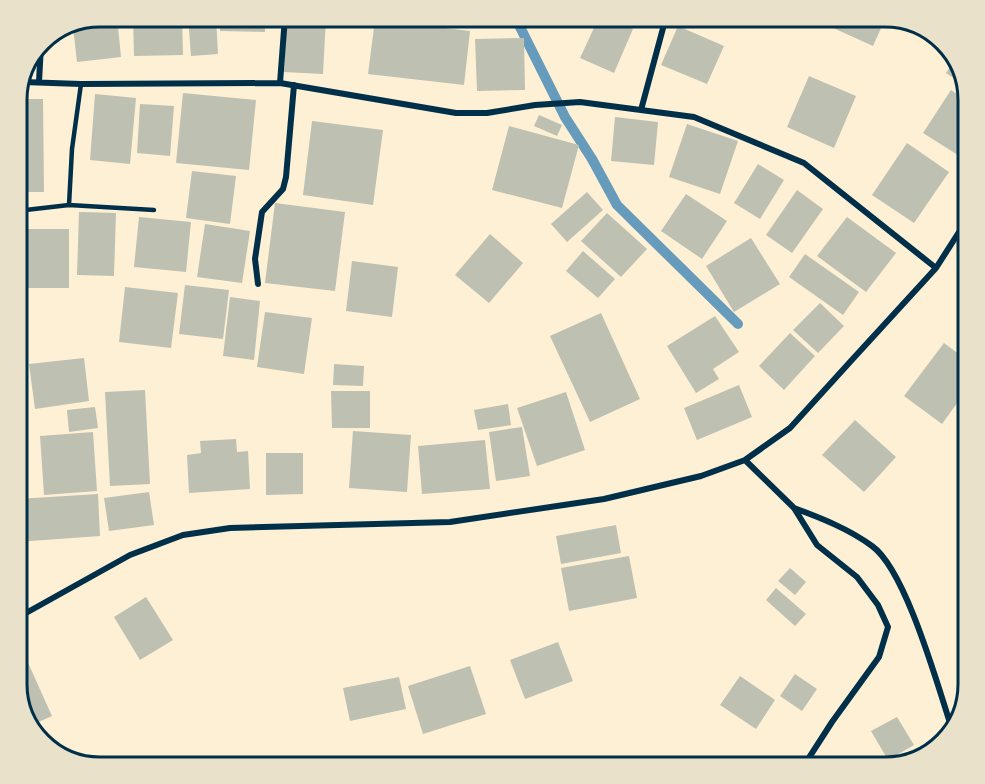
<svg xmlns="http://www.w3.org/2000/svg" width="985" height="784" viewBox="0 0 985 784" font-family="Inter,sans-serif">
  <style>
    .lines { fill: none; stroke-linecap: round; stroke-linejoin: round }
    .stream { stroke: #669bbc; stroke-width: 10 }
    .building { fill: #bec0b2 }
    .service { stroke: #003049; stroke-width: 4.5 }
    .minor { stroke: #003049; stroke-width: 6 }
    .rim { fill: none; stroke: #003049; stroke-width: 3 }
  </style>
  <rect width="100%" height="100%" fill="#fdf0d5"/>
  <g class="lines">
    <path class="stream" d="M515,17L565,117L592,159L617,205L738,324"/>
  </g>
  <path class="building" d="M114,17H117L121,57L77,62L73,27L95,19Z
    M133,17H182L183,55L134,56Z
    M188,17H216L218,54L191,56Z
    M220,17H265V32L220,31Z
    M287,17H326L323,74L284,72Z
    M431,17H476L475,24L431,19Z
    M599,17H606L633,29L614,73L580,58Z
    M809,17H886L873,46Z
    M375,20L470,31L464,85L368,74Z
    M678,26L724,46L707,84L661,65Z
    M524,38L525,90L477,91L475,39Z
    M952,64L958,77L961,83L946,73Z
    M809,76L856,96L834,148L787,127Z
    M951,90L968,101V145L961,157L923,133Z
    M183,93L256,100L249,170L176,163Z
    M95,94L136,98L130,164L90,160Z
    M17,99H43L44,192H17Z
    M140,104L174,106L170,156L137,153Z
    M539,115L562,125L557,136L534,126Z
    M615,117L658,122L654,165L611,161Z
    M312,121L383,130L373,205L303,195Z
    M687,124L738,141L720,194L669,177Z
    M509,126L579,145L562,208L492,190Z
    M907,143L949,172L914,223L872,195Z
    M758,164L784,180L760,219L734,203Z
    M192,171L236,176L230,224L186,218Z
    M797,190L823,209L792,253L766,235Z
    M587,192L603,210L567,242L551,224Z
    M686,194L727,221L702,259L661,231Z
    M275,203L345,212L335,291L265,283Z
    M79,212L116,213L114,276L77,275Z
    M607,213L647,249L621,277L581,241Z
    M139,217L191,222L186,272L134,267Z
    M847,217L896,253L866,292L817,256Z
    M205,224L250,231L242,283L197,277Z
    M17,229H69V288H17Z
    M490,234L523,263L489,303L455,275Z
    M751,238L780,284L734,312L706,266Z
    M583,251L615,279L598,298L566,271Z
    M805,254L859,292L843,315L789,277Z
    M352,261L398,267L392,317L346,311Z
    M185,285L229,290L223,339L179,334Z
    M125,287L178,293L171,348L119,342Z
    M230,297L260,301L254,360L223,356Z
    M820,303L844,326L818,353L793,330Z
    M265,312L312,318L304,374L257,367Z
    M601,313L640,399L590,422L550,336Z
    M715,316L739,352L713,369L719,379L696,393L667,346Z
    M790,333L815,356L784,390L759,366Z
    M944,343L968,361V388L942,424L904,396Z
    M84,358L89,401L35,409L29,364Z
    M334,364L364,366L363,386L333,385Z
    M739,385L752,417L697,440L684,408Z
    M145,390L150,484L110,486L105,392Z
    M331,391H370V428H332Z
    M566,392L585,450L537,466L517,408Z
    M508,404L511,425L478,430L474,410Z
    M95,407L98,428L69,432L67,410Z
    M855,420L896,457L864,492L822,455Z
    M522,427L530,476L496,481L489,432Z
    M353,431L411,435L407,492L349,488Z
    M93,432L97,491L44,495L40,436Z
    M236,439L237,452L248,451L250,489L189,493L187,455L201,453L200,441Z
    M485,440L490,489L422,494L418,446Z
    M22,450L26,488L17,489V451Z
    M266,453H303V494L266,495Z
    M149,492L154,525L109,531L104,498Z
    M98,494L100,536L17,542V499Z
    M616,525L621,553L561,564L556,536Z
    M629,556L637,598L569,611L561,568Z
    M790,568L806,582L795,595L778,581Z
    M776,588L806,614L795,626L766,600Z
    M146,597L173,640L140,660L114,617Z
    M558,642L573,681L525,699L510,660Z
    M25,656L52,716L34,724L17,689V660Z
    M470,666L486,714L423,734L408,686Z
    M795,674L817,689L802,711L780,696Z
    M740,676L775,700L756,729L720,705Z
    M399,677L406,709L350,721L343,688Z
    M897,717L914,745L888,760L871,731Z"/>
  <g class="lines">
    <path class="service" d="M69,205L72,149L81,84
      M17,211L69,205L154,210"/>
    <path class="minor" d="M23,82L81,84L280,83L456,113H487L535,105L580,102L694,117L804,163L936,268
      M39,82L41,45
      M280,83L285,17
      M641,110L666,17
      M258,284L255,259L262,212L283,189L286,177L294,85
      M745,460L794,508L817,545L857,577L878,605L888,627L879,657L832,722L803,767
      M794,508C821,518 849,529 872,546C906,570 938,687 952,729
      M17,618L130,555L183,535L230,528L450,522L604,499L701,476L745,460L790,428L850,362L936,268L968,218"/>
  </g>
  <path d="M0 0H985V784H0ZM100 27H885A73 73 0 0 1 958 100V684A73 73 0 0 1 885 757H100A73 73 0 0 1 27 684V100A73 73 0 0 1 100 27Z" fill="#e9e1ca" fill-rule="evenodd"/>
  <path class="rim" d="M100 27H885A73 73 0 0 1 958 100V684A73 73 0 0 1 885 757H100A73 73 0 0 1 27 684V100A73 73 0 0 1 100 27Z"/>
</svg>
